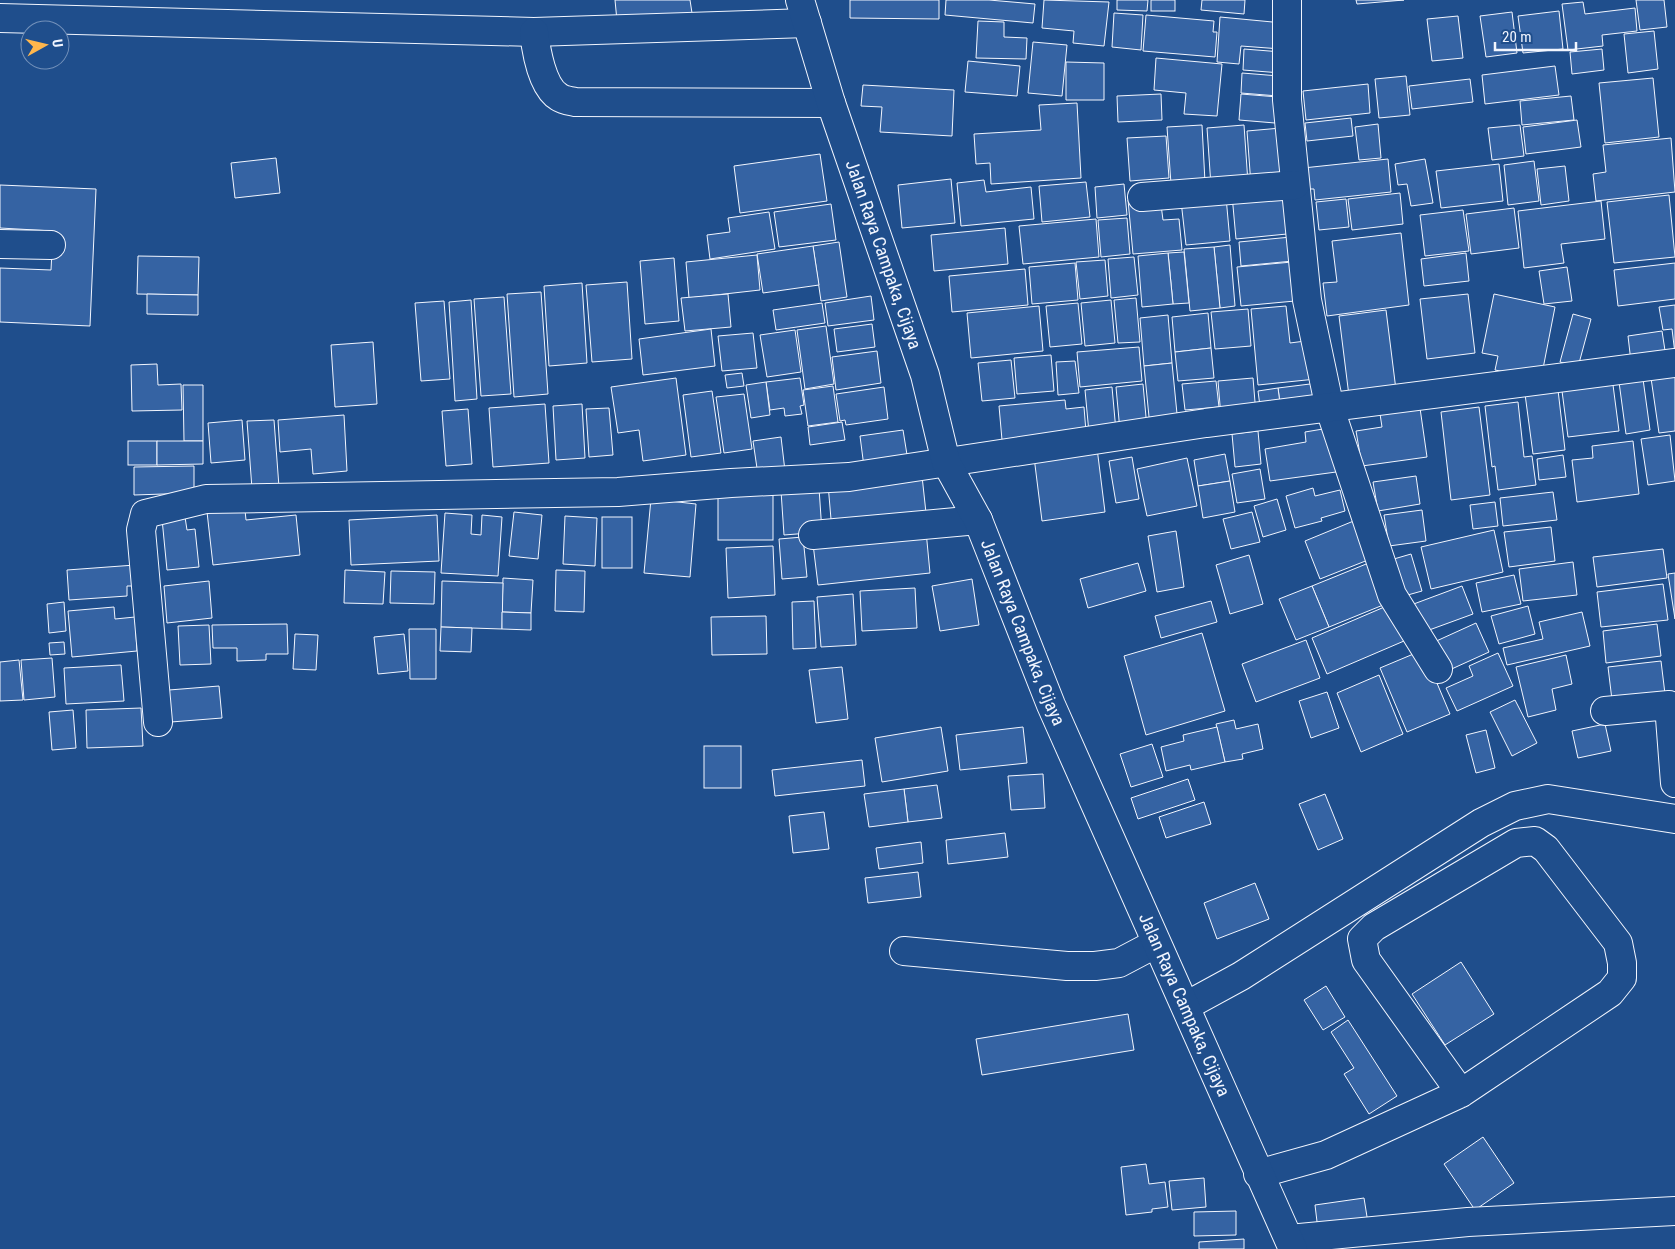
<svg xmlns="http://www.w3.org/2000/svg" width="1675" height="1249" viewBox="0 0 1675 1249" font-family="'Roboto Condensed',sans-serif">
  <rect width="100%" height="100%" fill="#1f4e8c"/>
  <g fill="#3563a3" stroke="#f2f6ff">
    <polygon points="615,0 690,0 692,13 617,21"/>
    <polygon points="850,0 939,0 939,19 850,18"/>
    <polygon points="946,0 989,0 1035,4 1033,23 945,15"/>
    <polygon points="1044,0 1109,2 1104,46 1073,43 1074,31 1042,28"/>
    <polygon points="1117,0 1148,0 1147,11 1117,10"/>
    <rect x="1151" y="0" width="24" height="11"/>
    <polygon points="1202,0 1245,0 1244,14 1201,10"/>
    <polygon points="1356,0 1404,0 1357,4"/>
    <polygon points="1636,0 1664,0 1667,27 1640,30"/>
    <polygon points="1583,2 1585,14 1635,8 1637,31 1602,35 1603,46 1568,50 1562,4"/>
    <polygon points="1559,11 1563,49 1523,53 1518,16"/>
    <polygon points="1512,12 1517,53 1486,57 1480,16"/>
    <polygon points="1114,13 1143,15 1141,50 1112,47"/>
    <polygon points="1146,15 1214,21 1213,32 1217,32 1215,57 1143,51"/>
    <polygon points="1458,16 1463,58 1432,61 1427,19"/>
    <polygon points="1220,17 1283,23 1281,49 1241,46 1239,64 1217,62"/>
    <polygon points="978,21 1004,22 1004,37 1027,38 1026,59 976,58"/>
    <polygon points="1654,31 1658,69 1628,73 1624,34"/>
    <polygon points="1033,42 1067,45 1062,96 1028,93"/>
    <polygon points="1244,49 1282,52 1281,73 1243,70"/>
    <polygon points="1602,49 1604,70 1572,74 1570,52"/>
    <polygon points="1156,58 1222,64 1217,116 1184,114 1186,93 1154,90"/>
    <polygon points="968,61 1020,66 1017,96 965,92"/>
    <polygon points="1066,62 1104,63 1104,100 1066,100"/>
    <polygon points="1555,66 1559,95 1485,104 1482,75"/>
    <polygon points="1242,73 1279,76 1278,96 1241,93"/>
    <polygon points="1406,76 1410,115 1379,118 1375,79"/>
    <polygon points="1653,78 1659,137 1605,143 1599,83"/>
    <polygon points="1470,79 1473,102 1412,109 1409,86"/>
    <polygon points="1368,84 1370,113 1306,120 1303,91"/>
    <polygon points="863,85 954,90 952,136 880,132 882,107 861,106"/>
    <polygon points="1161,94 1162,120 1118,122 1117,96"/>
    <polygon points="1241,94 1278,97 1275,123 1239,120"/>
    <polygon points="1571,96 1574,120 1522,125 1520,101"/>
    <polygon points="1077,103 1081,178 991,184 990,163 976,164 974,134 1041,130 1039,105"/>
    <polygon points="1351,118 1353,136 1307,141 1305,123"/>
    <polygon points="1577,120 1581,147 1526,154 1523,127"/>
    <polygon points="1378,124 1381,158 1359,160 1355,127"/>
    <polygon points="1202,125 1205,182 1171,184 1167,127"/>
    <polygon points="1244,125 1248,183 1211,186 1207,128"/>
    <polygon points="1520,125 1524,156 1492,160 1488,128"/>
    <polygon points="1281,128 1285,182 1251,185 1247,131"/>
    <polygon points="1166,136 1169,178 1130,181 1127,138"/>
    <polygon points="1671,138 1675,192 1596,201 1593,174 1606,172 1603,145"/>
    <polygon points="820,154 827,201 740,213 734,166"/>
    <polygon points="276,158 280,193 235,198 231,163"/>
    <polygon points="1388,159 1391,192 1315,200 1314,189 1305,189 1303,168"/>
    <polygon points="1425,159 1433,203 1411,206 1407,184 1398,185 1395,164"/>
    <polygon points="1534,161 1539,201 1508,205 1504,165"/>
    <polygon points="1499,164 1503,201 1441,208 1436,171"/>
    <polygon points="1565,166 1569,201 1541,205 1537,169"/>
    <polygon points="951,179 955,223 902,228 898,185"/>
    <polygon points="984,180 986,192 1031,187 1034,219 961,226 957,183"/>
    <polygon points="1086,182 1090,217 1042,222 1039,186"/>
    <polygon points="1124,184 1127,215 1097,218 1095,187"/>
    <polygon points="0,185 96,189 90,326 0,322 0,268 51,270 53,231 0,228"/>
    <polygon points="1283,191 1287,234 1236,239 1232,195"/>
    <polygon points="1400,193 1403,224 1352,230 1348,199"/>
    <polygon points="1669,195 1675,257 1614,263 1607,202"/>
    <polygon points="1160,197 1163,220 1179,219 1182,250 1133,254 1128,200"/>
    <polygon points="1226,197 1230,241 1186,245 1181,201"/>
    <polygon points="1346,199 1349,227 1319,230 1316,202"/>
    <polygon points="1601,201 1605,239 1561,244 1564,263 1524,268 1518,211"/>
    <polygon points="831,204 836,240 779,247 774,212"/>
    <polygon points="1514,208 1519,248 1471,254 1466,214"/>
    <polygon points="1463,210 1469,251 1425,256 1420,215"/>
    <polygon points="769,212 775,249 710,259 707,235 730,232 728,218"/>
    <polygon points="1127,218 1130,254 1101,257 1098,220"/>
    <polygon points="1096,219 1099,257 1023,264 1019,226"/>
    <polygon points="1005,228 1008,264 934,271 931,235"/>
    <polygon points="1401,233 1409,305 1327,316 1323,283 1337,282 1332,241"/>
    <polygon points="1291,237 1293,261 1241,266 1239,242"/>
    <polygon points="839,242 847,297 821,301 813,246"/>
    <polygon points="1230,245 1235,306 1220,308 1214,247"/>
    <polygon points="813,246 819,285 763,293 757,254"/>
    <polygon points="1214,247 1220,308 1190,311 1184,249"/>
    <polygon points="1184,252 1189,303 1173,304 1168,253"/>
    <polygon points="1168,253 1173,304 1142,307 1138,256"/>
    <polygon points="1466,253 1469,281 1424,286 1421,259"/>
    <polygon points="757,255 760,290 689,298 686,262"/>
    <polygon points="138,256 199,257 198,295 137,294"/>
    <polygon points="1134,257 1138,295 1111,298 1108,259"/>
    <polygon points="674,258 679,321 645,324 640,261"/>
    <polygon points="1105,260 1108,296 1080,299 1076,262"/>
    <polygon points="1292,262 1295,301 1241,306 1237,267"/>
    <polygon points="1075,263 1078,300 1032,304 1029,267"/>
    <polygon points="1675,263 1675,299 1618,306 1614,270"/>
    <polygon points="1567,267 1572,301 1544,304 1539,271"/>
    <polygon points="1025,269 1028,305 952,312 949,276"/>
    <polygon points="627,282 632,359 592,362 586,285"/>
    <polygon points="582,283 587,363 549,366 544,286"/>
    <polygon points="541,292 548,394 514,397 507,294"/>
    <polygon points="147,294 198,295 198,315 147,314"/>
    <polygon points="728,294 731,327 685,331 681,298"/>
    <polygon points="1468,294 1475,353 1427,359 1420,299"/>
    <polygon points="1494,294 1555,307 1541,379 1495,370 1498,356 1482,353"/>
    <polygon points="871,296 874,320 828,326 825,303"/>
    <polygon points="504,297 511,394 481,396 474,299"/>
    <polygon points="1136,298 1140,342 1118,343 1114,300"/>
    <polygon points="471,300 477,399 455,401 449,302"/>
    <polygon points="1111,300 1115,343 1085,346 1081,303"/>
    <polygon points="444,301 450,379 421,381 415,303"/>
    <polygon points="822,303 825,323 776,330 773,310"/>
    <polygon points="1078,303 1082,344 1050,347 1046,306"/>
    <polygon points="1675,305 1675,354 1672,329 1663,330 1659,307"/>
    <polygon points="1039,306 1043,351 971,358 967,313"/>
    <polygon points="1286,306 1290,343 1313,340 1316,379 1258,385 1251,309"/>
    <polygon points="1248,309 1251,346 1215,349 1211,312"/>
    <polygon points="1386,310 1396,390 1349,396 1339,316"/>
    <polygon points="1208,313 1211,348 1175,352 1172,317"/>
    <polygon points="1573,314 1591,319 1578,367 1560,362"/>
    <polygon points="1168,315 1172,363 1144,366 1140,318"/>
    <polygon points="872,324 875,347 837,352 834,329"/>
    <polygon points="826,326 834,384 805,389 797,330"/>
    <polygon points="711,329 715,366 643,375 639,339"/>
    <polygon points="795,330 801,372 767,377 760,335"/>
    <polygon points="1662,331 1666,357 1631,362 1628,336"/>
    <polygon points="753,333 757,368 722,371 718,336"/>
    <polygon points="373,342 377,404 335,407 331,345"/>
    <polygon points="1139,347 1142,381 1080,387 1077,352"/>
    <polygon points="1211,348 1214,378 1178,381 1175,352"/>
    <polygon points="877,351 881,383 836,390 832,357"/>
    <polygon points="1051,355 1054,391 1017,394 1014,358"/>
    <polygon points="1011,360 1015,398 982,401 978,363"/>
    <polygon points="1075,361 1079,393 1058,395 1056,362"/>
    <polygon points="1172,363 1178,424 1150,427 1144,366"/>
    <polygon points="157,364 158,385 181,384 182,410 132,411 131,365"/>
    <polygon points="742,373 744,386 727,388 725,375"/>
    <polygon points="1675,374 1675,431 1659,433 1651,378"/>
    <polygon points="676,378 686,455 643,461 639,430 618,433 611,387"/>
    <polygon points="800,378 804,405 800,406 802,414 785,416 784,408 770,410 766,382"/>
    <polygon points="1253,378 1256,414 1221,417 1218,381"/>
    <polygon points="1643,379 1650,430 1626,434 1619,382"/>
    <polygon points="1216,381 1219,407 1185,410 1182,384"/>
    <polygon points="766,382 770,415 751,418 746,385"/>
    <polygon points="1318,383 1321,405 1281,411 1278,388"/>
    <polygon points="1143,384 1147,428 1120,431 1116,387"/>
    <polygon points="183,385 203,385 203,441 184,441"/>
    <polygon points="1613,385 1619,431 1568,437 1562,391"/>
    <polygon points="833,386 838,422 808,426 803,390"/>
    <polygon points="884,387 888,419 846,425 845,420 840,421 836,394"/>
    <polygon points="1112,387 1116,431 1089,433 1085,390"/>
    <polygon points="1278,388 1281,411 1261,414 1258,391"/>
    <polygon points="1558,390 1565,450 1533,454 1525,394"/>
    <polygon points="712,391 721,453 691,457 683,395"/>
    <polygon points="744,394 752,449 724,453 716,397"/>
    <polygon points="1065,400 1066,409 1084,407 1086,432 1002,440 999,406"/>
    <polygon points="1518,402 1524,457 1532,456 1536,485 1498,490 1495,466 1492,467 1485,406"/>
    <polygon points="545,404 549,463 493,467 489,408"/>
    <polygon points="582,404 585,458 556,460 553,406"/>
    <polygon points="1479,407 1490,495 1451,500 1441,412"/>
    <polygon points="609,408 613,455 589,457 586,409"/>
    <polygon points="1420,408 1427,457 1362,466 1356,431 1382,427 1380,414"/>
    <polygon points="468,409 472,464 446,466 442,411"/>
    <polygon points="344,415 347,471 313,474 311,449 280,452 278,420"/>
    <polygon points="242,420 245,460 211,463 208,423"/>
    <polygon points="274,420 279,487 252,489 247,421"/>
    <polygon points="842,422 845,440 810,445 808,427"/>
    <polygon points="1329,428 1336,472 1270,481 1265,449 1306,442 1305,432"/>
    <polygon points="903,430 908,461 864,467 860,436"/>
    <polygon points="1258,431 1261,464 1235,467 1232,434"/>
    <polygon points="1670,435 1675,481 1648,485 1641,439"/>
    <polygon points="781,437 785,471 758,475 753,441"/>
    <rect x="128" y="441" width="29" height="24"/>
    <polygon points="157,441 203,441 203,464 157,465"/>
    <polygon points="1633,441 1639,494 1577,502 1572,460 1593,458 1592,446"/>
    <polygon points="1097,448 1105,512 1042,521 1034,457"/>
    <polygon points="1225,454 1230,481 1198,486 1194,460"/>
    <polygon points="1563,455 1566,477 1539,480 1537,459"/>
    <polygon points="1132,457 1139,499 1116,503 1109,461"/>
    <polygon points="1187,458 1197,506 1147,516 1137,469"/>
    <polygon points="194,466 194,493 134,495 134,467"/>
    <polygon points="1260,469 1265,499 1237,503 1232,474"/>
    <polygon points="922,476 927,522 832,531 828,484"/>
    <polygon points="1416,476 1420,504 1378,511 1373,482"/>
    <polygon points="1230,481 1235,512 1203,518 1198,486"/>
    <polygon points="819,488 822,532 784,535 781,491"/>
    <polygon points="1313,488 1315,496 1340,490 1345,511 1321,518 1322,521 1295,528 1286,496"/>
    <polygon points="1553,492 1557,520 1503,526 1500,498"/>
    <rect x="718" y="495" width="55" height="45"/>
    <polygon points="651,499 696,504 690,577 644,573"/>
    <polygon points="1277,499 1286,530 1263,537 1254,506"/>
    <polygon points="244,500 246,520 296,515 300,555 213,565 206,503"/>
    <polygon points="1495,502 1498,526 1473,529 1470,505"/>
    <polygon points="1422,510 1426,541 1389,546 1384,515"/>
    <polygon points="514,512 542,515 538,559 509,556"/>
    <polygon points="1252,512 1260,542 1231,549 1223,519"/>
    <polygon points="445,513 472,515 471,534 481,535 482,515 502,517 498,576 441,573"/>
    <polygon points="437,515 439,561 351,565 349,520"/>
    <polygon points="565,516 597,518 595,566 563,564"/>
    <polygon points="185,517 187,530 195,529 199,567 167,570 162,519"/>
    <rect x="602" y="517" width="30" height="51"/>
    <polygon points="1356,520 1373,558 1320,579 1305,541"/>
    <polygon points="1551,527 1555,561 1509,567 1504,532"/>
    <polygon points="1494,530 1503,572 1431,589 1421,547"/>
    <polygon points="926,531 930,573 818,585 813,544"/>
    <polygon points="1176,531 1184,587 1157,592 1148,536"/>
    <polygon points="803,537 807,577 782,579 779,539"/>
    <polygon points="773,546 775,595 728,598 726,548"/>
    <polygon points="1663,549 1667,578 1597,587 1593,557"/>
    <polygon points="1411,554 1422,591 1397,598 1387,561"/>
    <polygon points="1249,555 1263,604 1230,614 1216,565"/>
    <polygon points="1376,560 1393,601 1329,627 1312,586"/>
    <polygon points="1573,562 1577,595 1523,601 1519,569"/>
    <polygon points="1138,563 1146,591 1088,608 1080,579"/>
    <polygon points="135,565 137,586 127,586 127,596 69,600 67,570"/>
    <polygon points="345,570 385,572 383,604 344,603"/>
    <polygon points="556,570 585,571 584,612 555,611"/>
    <polygon points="391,571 435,572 434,604 390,603"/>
    <polygon points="1675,573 1675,619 1668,574"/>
    <polygon points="1514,575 1521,604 1482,612 1476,583"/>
    <polygon points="503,578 533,580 531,613 502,612"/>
    <polygon points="972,579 979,625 940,631 932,586"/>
    <polygon points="209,581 212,618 167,623 164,586"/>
    <polygon points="442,581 503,583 502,629 441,627"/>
    <polygon points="1663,584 1668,620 1601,627 1597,592"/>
    <polygon points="1312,586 1329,627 1296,640 1279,599"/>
    <polygon points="1462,586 1473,614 1421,633 1411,605"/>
    <polygon points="915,588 917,628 862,631 860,591"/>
    <polygon points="853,594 856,645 821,647 817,597"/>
    <polygon points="814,601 816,648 793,649 792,602"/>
    <polygon points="1211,601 1217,622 1161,638 1155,616"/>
    <polygon points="64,602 66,631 49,633 47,604"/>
    <polygon points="1389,605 1404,641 1327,674 1312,638"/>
    <polygon points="1528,606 1535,634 1499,644 1491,616"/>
    <polygon points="114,607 115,619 135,617 137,651 72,657 68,611"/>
    <polygon points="502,612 531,613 531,630 502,629"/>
    <polygon points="1582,612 1590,646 1507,665 1503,648 1543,639 1539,622"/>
    <polygon points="766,616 767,654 712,655 711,617"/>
    <polygon points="1476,623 1489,652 1445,672 1432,643"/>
    <polygon points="287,624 288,654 266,654 266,660 237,661 237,648 213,648 212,625"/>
    <polygon points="1657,624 1661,656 1606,663 1603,631"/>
    <polygon points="209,625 211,664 180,665 178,626"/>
    <polygon points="441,627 472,628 471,652 440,651"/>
    <polygon points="409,629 436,629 436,679 410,679"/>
    <polygon points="1202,633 1225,711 1146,735 1124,656"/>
    <polygon points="295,634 318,635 316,670 293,669"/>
    <polygon points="404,634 408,671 378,674 374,637"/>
    <polygon points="1306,640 1320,678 1256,702 1242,664"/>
    <polygon points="64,642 65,654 50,655 49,643"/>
    <polygon points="1423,650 1450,714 1407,732 1380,668"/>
    <polygon points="1498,653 1513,686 1457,711 1446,688 1473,676 1469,666"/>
    <polygon points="1566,655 1572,684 1552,689 1556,710 1528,717 1516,667"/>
    <polygon points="52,658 55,697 24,700 21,660"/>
    <polygon points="19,660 23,700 0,701 0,662"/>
    <polygon points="1661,661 1665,694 1612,700 1608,667"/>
    <polygon points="121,665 124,701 66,704 64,668"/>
    <polygon points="842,667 848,719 816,723 809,670"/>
    <polygon points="1379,675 1403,734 1361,752 1337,693"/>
    <polygon points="219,686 222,718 171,722 169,690"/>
    <polygon points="1327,692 1339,728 1311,738 1299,701"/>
    <polygon points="1515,700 1537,743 1512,756 1490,712"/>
    <polygon points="141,708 143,746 87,748 86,710"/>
    <polygon points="73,710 76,748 52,750 49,712"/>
    <polygon points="1234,720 1236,729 1258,724 1263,749 1242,754 1243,759 1225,762 1216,724"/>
    <polygon points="1605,724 1611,751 1578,758 1572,731"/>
    <polygon points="941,727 948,771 882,782 875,738"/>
    <polygon points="1023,727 1027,763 960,770 956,735"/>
    <polygon points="1217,727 1225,762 1191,770 1190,765 1166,771 1161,747 1184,741 1183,735"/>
    <polygon points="1486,730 1495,768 1476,773 1466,735"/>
    <polygon points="1152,744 1163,777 1131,787 1120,754"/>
    <rect x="704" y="746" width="37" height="42"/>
    <polygon points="862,760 865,786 775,796 772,770"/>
    <polygon points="1043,774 1045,808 1011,810 1008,776"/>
    <polygon points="1188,779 1195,800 1138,819 1131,798"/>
    <polygon points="937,785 942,818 908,822 904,789"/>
    <polygon points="904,789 908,822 869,827 864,794"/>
    <polygon points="1325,794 1343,839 1318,850 1299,804"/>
    <polygon points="1204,802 1211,824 1166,838 1159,817"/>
    <polygon points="824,812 829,849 793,853 789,816"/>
    <polygon points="1005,833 1008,857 948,864 946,840"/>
    <polygon points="921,842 923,863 879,869 876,848"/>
    <polygon points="918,872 921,897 868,903 865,878"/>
    <polygon points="1255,883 1269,919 1217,939 1204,903"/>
    <polygon points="1461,962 1494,1014 1445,1045 1412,994"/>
    <polygon points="1326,986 1345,1017 1323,1030 1304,1000"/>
    <polygon points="1128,1014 1134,1050 982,1075 976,1039"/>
    <polygon points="1348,1020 1397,1096 1369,1114 1344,1074 1354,1068 1331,1032"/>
    <polygon points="1483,1137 1514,1183 1475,1210 1444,1164"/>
    <polygon points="1146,1164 1149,1184 1165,1182 1168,1207 1152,1209 1152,1212 1126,1215 1121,1167"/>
    <polygon points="1204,1178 1206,1207 1172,1210 1169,1181"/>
    <polygon points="1364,1198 1368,1223 1318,1230 1315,1205"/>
    <polygon points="1236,1211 1236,1235 1194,1236 1194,1212"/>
    <polygon points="1244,1239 1244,1249 1199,1249 1199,1242"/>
  </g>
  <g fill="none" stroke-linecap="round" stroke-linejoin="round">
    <g stroke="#f2f6ff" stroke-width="30">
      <g id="minor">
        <polyline points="1287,0 1287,100 1307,300 1330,409 1392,595 1438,669"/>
        <polyline points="0,18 534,32 807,23"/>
        <path d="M534,32C536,50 542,87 559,97C563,100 570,101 575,102L831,103"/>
        <polyline points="1142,197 1295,185"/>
        <polyline points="0,244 51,245"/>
        <polyline points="813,535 978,520"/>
        <polyline points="1605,711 1669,705 1675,783"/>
        <polyline points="158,722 141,530 145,514 206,499 618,492 731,483 849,477 1206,423 1675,363"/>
        <polyline points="904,951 1067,966 1095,966 1119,963 1155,944"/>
        <polyline points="1186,1006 1241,976 1481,823 1515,806 1548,799 1675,819"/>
        <polyline points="1258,1174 1326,1155 1461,1093 1610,993 1622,978 1622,963 1618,943 1546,849 1535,841 1516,843 1374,927 1362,939 1366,960 1461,1093"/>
        <polyline points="1289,1239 1468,1222 1675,1211"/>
      </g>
    </g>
    <g stroke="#f2f6ff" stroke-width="30">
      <g id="major">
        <path id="s1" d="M800,0L831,103L925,375L946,462L978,520L1051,705L1293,1249"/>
      </g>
    </g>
    <use href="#minor" stroke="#1f4e8c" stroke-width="28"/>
    <use href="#major" stroke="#1f4e8c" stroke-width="28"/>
  </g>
  <g text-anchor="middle" stroke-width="4" stroke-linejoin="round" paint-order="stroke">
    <g font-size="18" fill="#f2f6ff" stroke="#1f4e8c">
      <text dy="6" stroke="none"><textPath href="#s1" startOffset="268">Jalan Raya Campaka, Cijaya</textPath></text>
      <text dy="6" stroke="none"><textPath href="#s1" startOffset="672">Jalan Raya Campaka, Cijaya</textPath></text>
      <text dy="6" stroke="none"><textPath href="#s1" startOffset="1078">Jalan Raya Campaka, Cijaya</textPath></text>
    </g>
  </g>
  <g transform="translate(45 45) rotate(82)"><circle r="24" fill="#1f4e8c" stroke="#7391ba"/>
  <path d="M0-4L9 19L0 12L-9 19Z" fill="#ffb74d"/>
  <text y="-8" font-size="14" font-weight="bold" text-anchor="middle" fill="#f2f6ff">U</text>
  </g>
  <path d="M1495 42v8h81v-8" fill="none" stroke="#f2f6ff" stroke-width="2.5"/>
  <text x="1502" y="42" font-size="15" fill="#f2f6ff" stroke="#1f4e8c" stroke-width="4" paint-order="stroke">20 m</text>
</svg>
